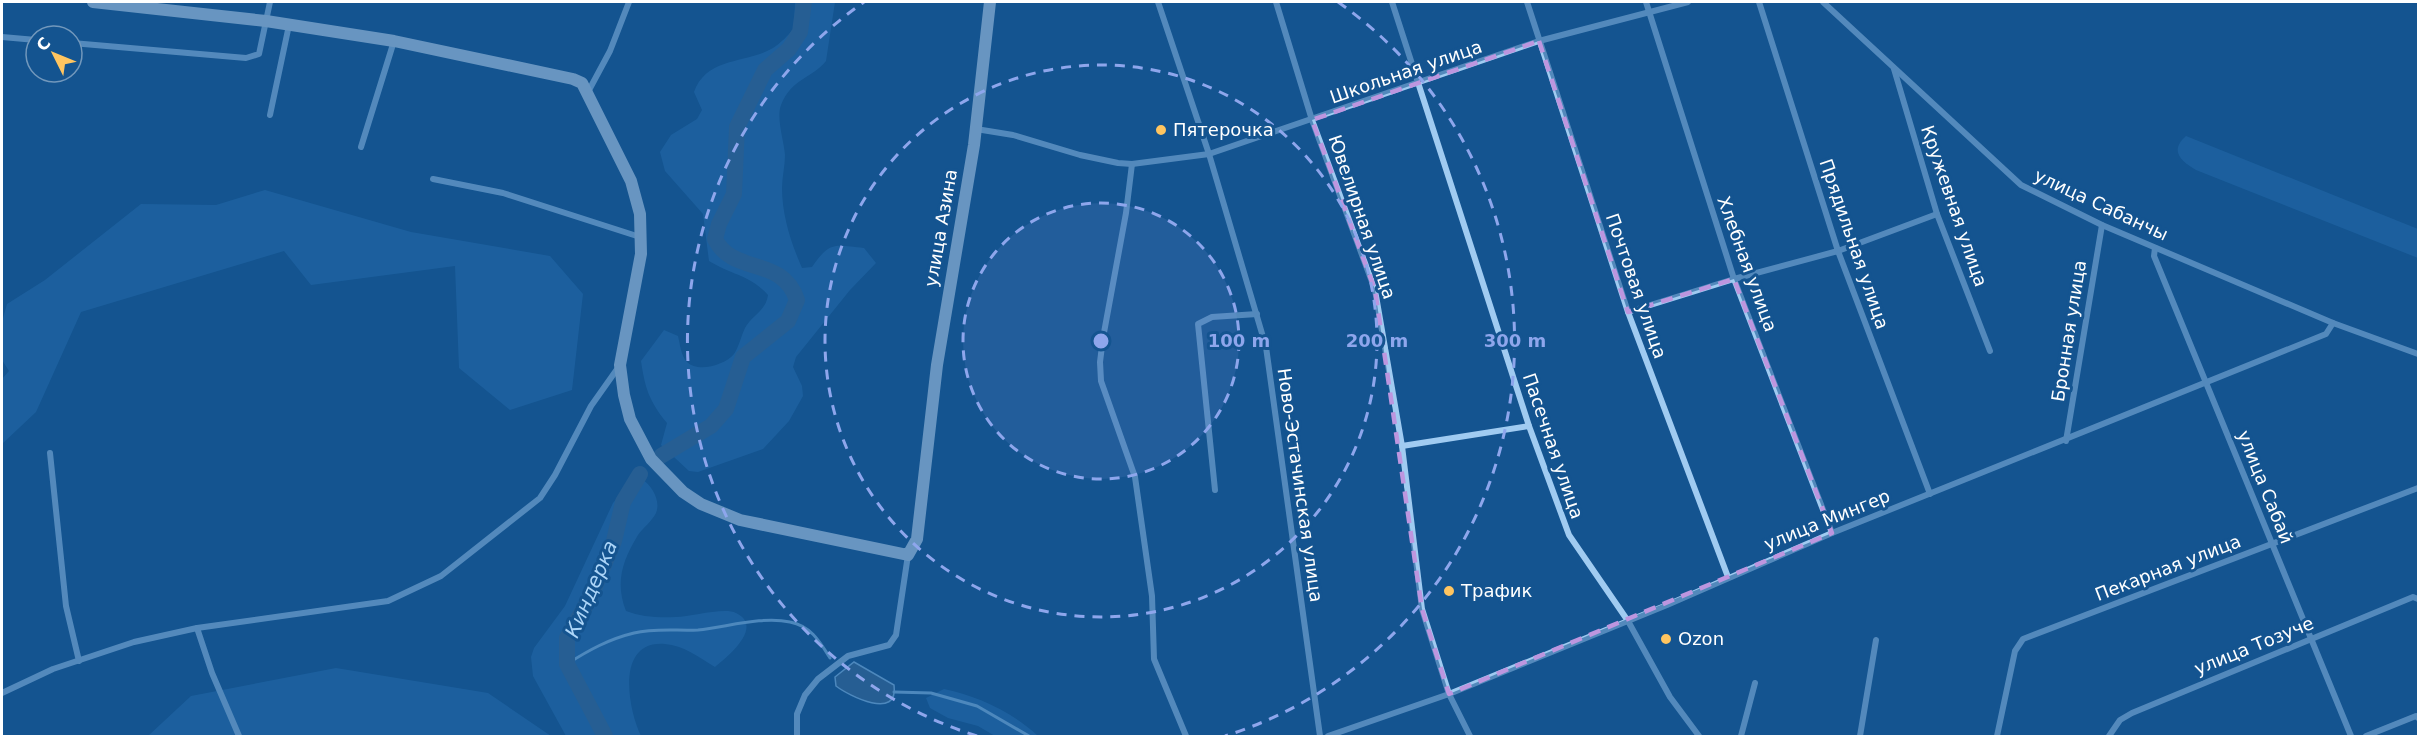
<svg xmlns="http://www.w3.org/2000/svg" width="2420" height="738" viewBox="0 0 2420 738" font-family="'DejaVu Sans',sans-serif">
  <rect width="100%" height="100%" fill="#145490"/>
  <g fill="#266eaf">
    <path d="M795,2H835L826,61C811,79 792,78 781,105C776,118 784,141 785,155C785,166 782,177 782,188C782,215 791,243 802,268L812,267C830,241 834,245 864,248L876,263L850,290L796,357L793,367L802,386L803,396L789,421L763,449L698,472L689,471L661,445L667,423C649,401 645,388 641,361L664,330L678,336C680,344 681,356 687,362C698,373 725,365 734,354C739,347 741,336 745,328C752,315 766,311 768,295C750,275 732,275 709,261L703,214L665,171L660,152L671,135L697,119L702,110L694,92C707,56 746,64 773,48C781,43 788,35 794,29Z"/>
    <path d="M2186,136L2418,229V258L2196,170C2181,161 2169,151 2186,136Z"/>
    <polygon points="265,190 411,232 550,256 583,294 572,390 510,410 459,368 455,266 311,285 284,251 81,312 36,412 2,444 2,379 9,371 2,360 2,322 7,304 45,280 141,204 216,205"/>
    <path d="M643,480C652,486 661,501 656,513C652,521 643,528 638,535C622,561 615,583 626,611C641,617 660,618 676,617C691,617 724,607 736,613C765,627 726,658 715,667C700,658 683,645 665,644C615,640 628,709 641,736H566L533,676L531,657L534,648L565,606L613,503L622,492Z"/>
    <polygon points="336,668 488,693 551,736 148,736 191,696"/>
    <path d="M944,689C978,696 1012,712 1038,736H995L978,726L948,718L930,708L926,698Z"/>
  </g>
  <path fill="#3c6b97" stroke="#92c7f4" stroke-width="1.5" d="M854,662L894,685C899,721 849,696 836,686L835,677Z"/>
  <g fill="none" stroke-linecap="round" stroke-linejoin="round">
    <g stroke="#92c7f4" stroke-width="3">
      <path d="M567,664C589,650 609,639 634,633C654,628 678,631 698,630C727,627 762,616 790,622C811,626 820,642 830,658"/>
      <polyline points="894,692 931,693 977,706 1029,736"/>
    </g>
    <g stroke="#3c6b97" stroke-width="16">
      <path d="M661,456L711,426L726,409L743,357L788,321L797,300C782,255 733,276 715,239L719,224L734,194L737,127L765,70L789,49L800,32L804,2"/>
      <polyline points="605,736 567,664 567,638 591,596 614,541 623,502 640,474"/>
    </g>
    <g stroke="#a0cbf1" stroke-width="6">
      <polyline points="1158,2 1209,154 1266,347 1320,736"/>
      <polyline points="1276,2 1312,120 1375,290 1402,446 1422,609 1449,694 1470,736"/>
      <polyline points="1392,2 1529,426 1569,535 1628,621 1670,697 1699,736"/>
      <polyline points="1527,2 1628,312 1728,577"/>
      <polyline points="1646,2 1734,279 1832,533"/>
      <polyline points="1759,2 1838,251 1930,494"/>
      <polyline points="1823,2 2021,185 2102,225 2333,323 2418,354"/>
      <polyline points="2,37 36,40"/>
      <polyline points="72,43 246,58 259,54 270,2"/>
      <polyline points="1894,69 1937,214 1990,351"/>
      <polyline points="588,92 610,51 629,2"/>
      <polyline points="270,115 289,25"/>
      <polyline points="976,129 1013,135 1080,155 1118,163 1132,164 1209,154 1539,41 1688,2"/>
      <polyline points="361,147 394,41"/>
      <polyline points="1132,164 1126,213 1103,338 1100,362 1101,381 1135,477 1152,596 1154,659 1186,736"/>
      <polyline points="433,179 503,193 640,237"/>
      <polyline points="2155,248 2154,256 2351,736"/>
      <polyline points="1628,312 1734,279 1838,251 1937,214"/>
      <polyline points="2066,441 2102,225"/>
      <polyline points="1402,446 1529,426"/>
      <polyline points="50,453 66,606 79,661"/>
      <polyline points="1215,490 1198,324 1212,317 1257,314"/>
      <polyline points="197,628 212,673 239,736"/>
      <polyline points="2,693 53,669 134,642 197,628 388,601 441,576 540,498 555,475 591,406 620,365"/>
      <polyline points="797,736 797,714 805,695 818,679 848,656 889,645 896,635 908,555"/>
      <polyline points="1328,736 1449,694 1667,605 1832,533 2326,334 2333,323"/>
      <polyline points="1741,736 1755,683"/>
      <polyline points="1860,736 1876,640"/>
      <polyline points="1997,736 2015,651 2023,639 2418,488"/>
      <polyline points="2109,736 2120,720 2132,713 2413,597 2418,599"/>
      <polyline points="2366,736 2416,716 2418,718"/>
    </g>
    <polyline stroke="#cee5fc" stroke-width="12" points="93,2 266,21 394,41 573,79 582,83 631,181 640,214 641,254 620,365 624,395 630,419 651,459 683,492 701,504 740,520 908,555 917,539 937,365 974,145 990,2"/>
  </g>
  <path d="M0 0H2420V738H0ZM1539,41L1628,312L1734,279L1832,533L1449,694L1422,609L1375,290L1312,120Z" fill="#145490" fill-opacity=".55" fill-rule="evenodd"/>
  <path fill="none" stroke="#bd96df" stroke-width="4.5" stroke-dasharray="12 8" stroke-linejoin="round" d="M1539,41L1628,312L1734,279L1832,533L1449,694L1422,609L1375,290L1312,120Z"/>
  <circle cx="1101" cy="341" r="138" fill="#8ea6ec" fill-opacity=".12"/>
  <g fill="none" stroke="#8ea6ec" stroke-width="3" stroke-dasharray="10 8">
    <circle cx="1101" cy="341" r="138"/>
    <circle cx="1101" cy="341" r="276"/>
    <path d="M977 736A414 414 0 0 1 864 2M1338 2A414 414 0 0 1 1225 736"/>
  </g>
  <g fill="#ffc560" stroke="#145490" stroke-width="2">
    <circle cx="1161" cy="130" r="6"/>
    <circle cx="1449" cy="591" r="6"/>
    <circle cx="1666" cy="639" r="6"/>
  </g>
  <g text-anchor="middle" stroke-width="6" stroke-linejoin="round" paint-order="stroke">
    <g font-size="18" fill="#fff" stroke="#145490">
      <text transform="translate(1406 72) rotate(-19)" y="6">Школьная улица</text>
      <text transform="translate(2101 205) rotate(25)" y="6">улица Сабанчы</text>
      <text transform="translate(1954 206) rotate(71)" y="6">Кружевная улица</text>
      <text transform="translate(1362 217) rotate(71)" y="6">Ювелирная улица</text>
      <text transform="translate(941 228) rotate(-80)" y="6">улица Азина</text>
      <text transform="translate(1854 244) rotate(71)" y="6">Прядильная улица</text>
      <text transform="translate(1747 264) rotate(70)" y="6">Хлебная улица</text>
      <text transform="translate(1636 286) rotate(71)" y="6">Почтовая улица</text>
      <text transform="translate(2069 331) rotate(-81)" y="6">Бронная улица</text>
      <text transform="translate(1553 446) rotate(71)" y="6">Пасечная улица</text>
      <text transform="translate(1300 485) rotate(82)" y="6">Ново-Эстачинская улица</text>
      <text transform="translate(2265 487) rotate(68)" y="6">улица Сабай</text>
      <text transform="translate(1827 520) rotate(-22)" y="6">улица Мингер</text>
      <text transform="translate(2168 568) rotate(-21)" y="6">Пекарная улица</text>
      <text transform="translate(2254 646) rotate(-22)" y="6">улица Тозуче</text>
    </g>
    <g font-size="18" fill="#fff" stroke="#145490" text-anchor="start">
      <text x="1173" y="136">Пятерочка</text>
      <text x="1461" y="597">Трафик</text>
      <text x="1678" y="645">Ozon</text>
    </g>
    <g font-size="20" font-style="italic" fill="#acd5f8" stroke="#145490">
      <text transform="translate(591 589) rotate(-67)" y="7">Киндерка</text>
    </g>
  </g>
  <circle cx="1101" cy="341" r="9" fill="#8ea6ec" stroke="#145490" stroke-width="3"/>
  <g font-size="18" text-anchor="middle" font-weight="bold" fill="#8ea6ec" stroke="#145490" stroke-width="6" stroke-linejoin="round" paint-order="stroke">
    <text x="1239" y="347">100 m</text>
    <text x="1377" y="347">200 m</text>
    <text x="1515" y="347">300 m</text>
  </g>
  <rect width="2420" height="738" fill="none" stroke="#ffffff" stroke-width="6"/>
  <g transform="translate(54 54) rotate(313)"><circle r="28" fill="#145490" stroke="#7298bc" stroke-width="1.5"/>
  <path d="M0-4.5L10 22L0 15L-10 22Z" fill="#ffc560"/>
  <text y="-9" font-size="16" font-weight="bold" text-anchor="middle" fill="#ffffff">С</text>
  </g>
</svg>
